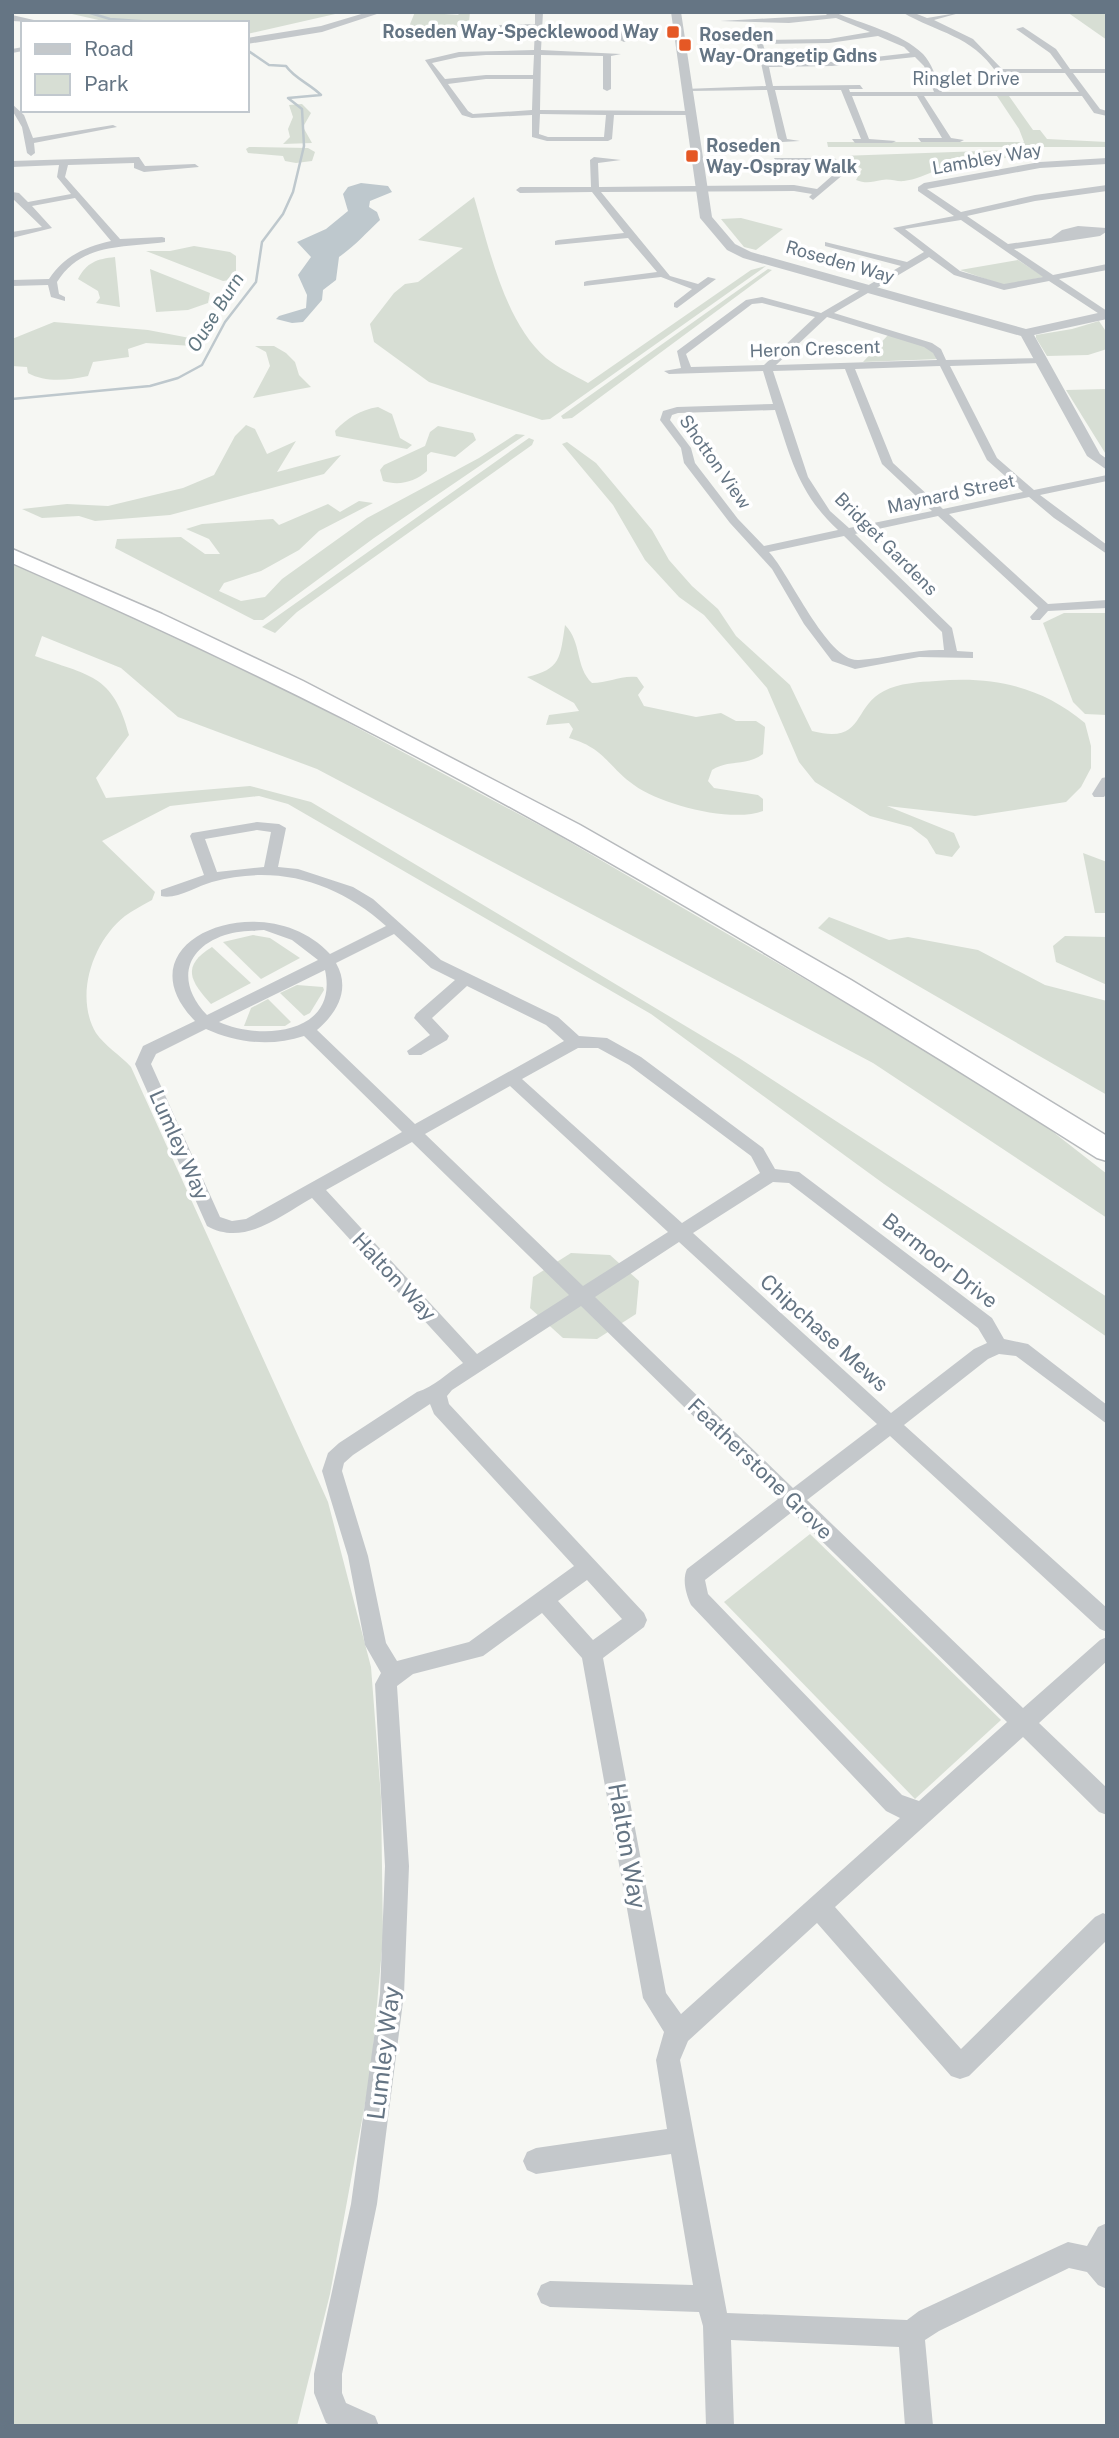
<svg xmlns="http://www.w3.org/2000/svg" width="1119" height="2438" viewBox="0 0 1119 2438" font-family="'Public Sans',sans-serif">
  <rect width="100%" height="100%" fill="#f6f7f3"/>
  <g fill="#d7ded4">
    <polygon points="63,12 344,12 247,34 247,23 112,23"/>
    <polygon points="415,12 459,15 456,12 470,12 469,22 456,25 462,27 461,32 406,34"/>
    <polygon points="1067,12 1107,12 1107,40"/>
    <polygon points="997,96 1009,96 1033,130 1040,130 1047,139 1107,142 1107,147 828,147 827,142 1024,142 1019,129"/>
    <polygon points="302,104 311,113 303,127 312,143 283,144 290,137 288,129 293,117 289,105"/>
    <polygon points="249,147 308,148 315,152 312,161 296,163 285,161 283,156 248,153 246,149"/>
    <path d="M1041,149L988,162C962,152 929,178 904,181C897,182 889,178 882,180C872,182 866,184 856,180L862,169L840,156Z"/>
    <path d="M474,197C489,248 505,323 546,358C558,368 574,375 588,383L751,270L766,266L550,419L542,420L429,382L374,342L370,324L394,293L405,284L418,282L463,248L418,240Z"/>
    <polygon points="741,218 783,229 756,250 744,247 721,219"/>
    <polygon points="194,246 230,252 236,256 236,279 223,281 146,251 170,251"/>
    <path d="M115,257L120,307L96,303L100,298L98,291L78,279C87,262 97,259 115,257Z"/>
    <polygon points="1018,260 1044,277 1003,285 960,270"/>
    <polygon points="150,269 210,293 208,303 188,310 156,312"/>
    <polygon points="768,269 772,270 587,407 572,418 563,419 561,416"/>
    <polygon points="1099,321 1107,333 1107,349 1088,355 1047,356 1036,338 1036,335 1072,329"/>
    <path d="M54,322L148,330L195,339L192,346L146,343L128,349L129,357L93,362L88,376C68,380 46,383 28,373L27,367L12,366V339Z"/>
    <polygon points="889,334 926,345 939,359 863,362"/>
    <polygon points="255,346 274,346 286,353 295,362 299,375 311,387 253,398 270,366 266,352"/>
    <polygon points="1107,389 1107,456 1066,390"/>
    <path d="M378,407L392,414L400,438L412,445L407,449L336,436L335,431C347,418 360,410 378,407Z"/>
    <polygon points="246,425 255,429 267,454 296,441 277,472 341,455 324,474 170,515 95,521 79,516 42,518 22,509 67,504 108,506 183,488 214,475 235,436"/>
    <path d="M438,426L473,433L476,440L455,457L431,452L427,455V471C415,482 399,486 383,481L380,470L384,465L425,446L430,432Z"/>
    <polygon points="516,434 525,435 374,538 263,620 254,620 115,548 117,539 181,537 205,554 220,554 209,539 186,529 202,524 273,519 279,525 328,504 340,512 359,501 373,503 319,531 299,550 261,571 224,583 219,591 241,601 265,597 282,579 367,518 479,458"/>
    <polygon points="529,438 534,440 532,445 297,612 275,633 262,627"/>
    <path d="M567,442L596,463L652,530L669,560L692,586L718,609L736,636L790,685L812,731C865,745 852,707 884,691C899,683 919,682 936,681C993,676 1041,686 1085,723L1091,746V768L1081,787L1066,802L975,816L887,806L954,833L960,847L952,857L936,854L927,839L911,827L870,816L815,782L799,762L767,688L704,615L679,597L645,560L613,505L562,444Z"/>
    <path d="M12,564L104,603L313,704L556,834L923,1048L1048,1128L1107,1174V1218L873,1063L317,769L178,717L121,668L42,636L35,656C88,676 113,673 129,735L96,778L106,798L250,786L311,802L739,1058L1107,1297V1337L884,1184L651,1014L288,804L259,796L170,806L102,841L155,892L152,900C143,905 133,910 125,916C93,941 74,996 96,1033C104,1045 121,1056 131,1067L328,1502L371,1667L381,1797L383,1938L371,2071L330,2294L297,2426H12Z"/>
    <polygon points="1064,613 1107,613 1107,715 1085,714 1073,702 1043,623"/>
    <path d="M565,625C582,642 575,667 592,683C608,683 621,675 637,677L644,687L638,695L644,706L696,717L721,713L736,721H756L765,727L763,754C745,767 729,759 712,770L708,781L714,788L758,795L763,799V811C732,823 661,805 634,785C608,767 605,748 569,738L573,729L569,723L546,725L549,715L579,711L574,703L527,677C561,669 560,658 565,625Z"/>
    <polygon points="1083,853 1107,862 1107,913 1095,913"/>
    <polygon points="829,917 889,940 908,937 978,950 1045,985 1107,1001 1107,1095 818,928"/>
    <polygon points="253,935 270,938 300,958 261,979 223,942"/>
    <polygon points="1065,936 1107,937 1107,985 1056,962 1053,946"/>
    <path d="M212,947L251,983L211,1004C190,981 181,966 212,947Z"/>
    <polygon points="297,985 323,987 324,990 310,1013 304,1016 280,993"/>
    <polygon points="268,999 291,1022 285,1026 244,1026 251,1008"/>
    <polygon points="571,1253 610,1255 639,1281 636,1314 597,1339 563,1338 530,1308 533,1277"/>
    <polygon points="810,1534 1001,1720 915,1799 724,1602"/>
  </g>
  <path fill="#bec8cd" d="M361,183L388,186L392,192L370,201L369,207L377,212L380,220C366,233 355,246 339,257L336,280L323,290L322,300L303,322L292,323L276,319L279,316L306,308L307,295L298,275L311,257L297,242L326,229L348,211L343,194L348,187Z"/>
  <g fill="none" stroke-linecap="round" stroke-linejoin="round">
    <g stroke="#bec8cd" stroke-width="2.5">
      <polyline points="87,12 110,19 169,23"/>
      <path d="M12,399L150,386L178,378L202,365L225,322L256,282L262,242L283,214L293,192L304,146L302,109L288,98L321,95C310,84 294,78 286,66L269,65L247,50"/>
    </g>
    <g stroke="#b7babd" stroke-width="3">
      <path id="trunk" d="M12,549L162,614L303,681L580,825L851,980L1107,1136V1161L1097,1158C878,1019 656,884 427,762C292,690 153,625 12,563Z"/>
    </g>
    <g fill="#c4c8cb" fill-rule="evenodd">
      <path d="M535,12H543L541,50L621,54L611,56V89L607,91L603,89V56L541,55L540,110L691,111L695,113L691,115H614L612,139L608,141H547L532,137V115L472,118L462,115L425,60L459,52L534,50L535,28L455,26L535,24ZM486,55H534L533,75H486L445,79L432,63L459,57ZM486,79H533L532,110L473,114L468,111L448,84ZM540,114L606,115L604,137H548L539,134Z"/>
      <path d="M824,12H834C862,24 902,33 923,54C931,62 937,79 942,92H1079L1065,73H997C970,34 939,34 902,12H912L927,18L963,12L934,20L973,39L1002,69H1062L1050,53L1016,29L1023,27L1056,49L1070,69H1107V73H1073L1100,109L1107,111V116L1094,113L1082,96H924L951,138L964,140L960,142H921L918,138H942L917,96H852L869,139L896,141L892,143H855L852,139H861L841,90H775L787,139L800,141L764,143L761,139H778L767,90L688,91L684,89L766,86L756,40L829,39L870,32L836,18L789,23L720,21L827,15ZM878,36L904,47L910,53L832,62L768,63L763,44L829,43ZM915,57L924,66L934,92H850L849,89H863L860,85L773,86L769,67L832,66Z"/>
      <polygon points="622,25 626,27 628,40 624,42 620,40 618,27"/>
      <polygon points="23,47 23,51 12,53 12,49"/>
      <polygon points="12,104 24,115 33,138 113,125 117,127 34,143 35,153 31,156 27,153 22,127 12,110"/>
      <path d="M139,157L145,166L195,164L199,167L144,172L134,168V163L68,165L65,177L120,239L162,237L165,238V242C125,248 82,242 57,282L59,294L65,297V301L51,297L48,285L12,286V280L49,279C64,256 85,247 111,241L75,198L32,206L52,228L12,238V232L42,227L12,198V192L19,193L28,202L71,194L57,177L59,165L12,167V161Z"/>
      <polygon points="594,157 621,160 598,163 599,187 794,185 817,189 841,168 832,163 777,163 774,158 834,158 851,168 813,200 809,197 812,194 794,191 601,192 670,276 698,284 708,277 716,279 677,308 674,307 674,303 692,289 661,277 584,286 584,282 587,281 657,272 628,238 555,245 555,241 558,240 624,233 592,192 520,193 516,190 520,187 591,187 590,160"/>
      <path d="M1107,158V164L1040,168L927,189L961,212L1035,195L1107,185V191L1035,201L967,216L1008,244L1051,238L1062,230L1078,226L1106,228V232L1100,236L1014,249L1053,275L1107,264V270L1059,279L1107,311V319L1049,281L1004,290L954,275L929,257L834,313L932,343L941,349L946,360L1045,358V362L1041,363L950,366L997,458L1034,490L1107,475V481L1040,495L1107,545V554L1054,518L1029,497L949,514L1048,604L1107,600V608L1048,611L1040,620H1032L1030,617L1038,608L938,516L855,534L952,628L957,651L973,652V658L919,657L855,669L832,661L804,624L772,569L730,523L684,463L681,448L660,420L663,411L677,407L773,404L763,371L669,374L664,371L681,368L677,351L746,300L762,297L821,313L901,266L825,246V242L907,262L924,252L893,228L954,216L918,191V187L924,183L1040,162ZM961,220L1043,277L1004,284L960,271L905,229ZM762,303L815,317L764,365L691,367L686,354L752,304ZM827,317L924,347L933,353L937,360L776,365ZM940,366L987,460L1023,492L943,509L893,463L855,369ZM845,369L882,464L932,511L849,528L830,511L808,477L773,371ZM775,410C791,459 799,494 838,530L764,546L738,519L695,463L691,448L670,420L672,415L678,413ZM844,536L942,632L944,650C914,649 888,658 859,660C828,663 790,574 769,552Z"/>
      <polygon points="1107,777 1107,793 1104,797 1094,797 1092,794 1102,778"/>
      <path d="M257,822L279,824L286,828L278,867L298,869L353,887L373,899L441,960L558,1017L579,1036L607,1038L641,1057L763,1148L775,1169L799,1172L992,1318L1004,1339L1028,1344L1107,1405V1424L1016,1356L999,1354L988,1359L904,1425L1107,1608V1632L1100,1629L890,1436L807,1500L1023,1708L1100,1640L1107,1637V1661L1039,1723L1107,1788V1815L1099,1812L1023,1737L835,1907L961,2049L1095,1917L1103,1913L1107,1915V1940L969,2076L960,2079L951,2076L817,1923L688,2041L680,2060L727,2313L907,2320L919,2311L1059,2246L1068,2242L1087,2246L1098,2227L1107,2223V2289L1098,2285L1087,2272L1069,2268L939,2331L925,2340L933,2426H905L899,2347L731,2340L734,2426H706L703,2326L699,2312L550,2307L541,2303L537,2294L541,2285L550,2281L693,2285L671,2154L536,2174L527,2170L523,2161L527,2152L536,2148L667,2129L656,2060L664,2032L643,1998L582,1658L542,1613L483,1656L413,1674L397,1686L409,1866L404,1994L377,2204L342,2374V2393L346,2403L375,2416L379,2426H333L326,2423L314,2393V2374L351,2204L380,1994L385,1866L375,1684L381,1673L365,1645L348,1556L322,1471L328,1453L339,1443L417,1392C434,1387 447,1373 463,1363L312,1198C280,1216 244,1247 207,1226L135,1064L143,1046L195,1021C116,940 265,883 330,954L386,926C337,882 277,864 212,882C197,886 176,900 161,896V890L204,875L190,836L192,833ZM257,830L271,832L264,867L217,872L205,839ZM264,930L292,940L318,960L207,1015C177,984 183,949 225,935C237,931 252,931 264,930ZM394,934L431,968L455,980L416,1014L414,1018L430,1035L407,1051L409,1055H421L447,1040L449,1036L432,1018L467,986L546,1025L564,1041L415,1124L317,1030C337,1013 351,989 336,963ZM325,970C339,1034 262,1041 219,1022ZM206,1029C237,1043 271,1047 304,1036L402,1132L246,1219L232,1221L220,1217L151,1064L156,1054ZM578,1048H598L629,1065L751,1156L760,1173L682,1223L522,1079ZM510,1086L668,1232L583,1286L425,1134ZM412,1142L569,1295L477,1354L326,1190ZM773,1182L789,1183L978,1328L987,1343L974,1349L891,1413L693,1233ZM679,1242L877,1424L793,1488L595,1297ZM581,1306L778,1499L687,1569C682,1580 686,1594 691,1605L886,1811L900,1818L681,2014L666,1993L603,1658L644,1627L647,1620L644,1613L449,1404L447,1396L452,1390ZM430,1404L434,1414L574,1566L469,1642L397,1661L386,1643L368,1556L342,1471L344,1463L353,1455ZM792,1512L1007,1722L919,1801L902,1795L708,1594L705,1580ZM587,1580L622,1619L593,1640L558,1601Z"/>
    </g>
    <g fill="#c4c8cb" fill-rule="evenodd">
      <polygon points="368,12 383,12 322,32 247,44 247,38 321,26"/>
      <polygon points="671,12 681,12 712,217 735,244 751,252 1026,329 1107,311 1107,319 1034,335 1100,454 1107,459 1107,470 1087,456 1021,336 743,258 727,250 700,218"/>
      <polygon points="12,15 47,23 12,21"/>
    </g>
    <use href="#trunk" fill="#fff" fill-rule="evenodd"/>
  </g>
  <g fill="#e55825" stroke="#fff" stroke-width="2.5">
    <rect x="666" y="25" width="14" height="14" rx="3.5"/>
    <rect x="678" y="38" width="14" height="14" rx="3.5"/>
    <rect x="685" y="149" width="14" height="14" rx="3.5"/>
  </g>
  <g text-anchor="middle" stroke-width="7" stroke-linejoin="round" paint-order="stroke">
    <g font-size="18" font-weight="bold" fill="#657584" stroke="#fff" text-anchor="start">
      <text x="659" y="38" text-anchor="end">Roseden Way-Specklewood Way</text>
      <text x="699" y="41">Roseden<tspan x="699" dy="21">Way-Orangetip Gdns</tspan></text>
      <text x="706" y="152">Roseden<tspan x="706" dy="21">Way-Ospray Walk</tspan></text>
    </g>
    <g font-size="18" fill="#657584" stroke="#fff">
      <text x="966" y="85">Ringlet Drive</text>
      <text transform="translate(987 159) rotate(-10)" y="6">Lambley Way</text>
      <text transform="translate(840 262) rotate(16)" y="6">Roseden Way</text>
      <text transform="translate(815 349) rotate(-2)" y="6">Heron Crescent</text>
      <text transform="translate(715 462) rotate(55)" y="6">Shotton View</text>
      <text transform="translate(951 494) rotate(-12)" y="6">Maynard Street</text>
      <text transform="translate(886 544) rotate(45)" y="6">Bridget Gardens</text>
    </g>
    <g font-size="19" font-style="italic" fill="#617781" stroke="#fff">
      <text transform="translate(215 312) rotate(-58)" y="7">Ouse Burn</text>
    </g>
    <g font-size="21" fill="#657584" stroke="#fff">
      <text transform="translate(179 1145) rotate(66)" y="7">Lumley Way</text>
      <text transform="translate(940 1261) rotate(38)" y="7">Barmoor Drive</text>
      <text transform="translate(394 1277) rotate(47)" y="7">Halton Way</text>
      <text transform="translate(824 1333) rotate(42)" y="7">Chipchase Mews</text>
      <text transform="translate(760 1469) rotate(44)" y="7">Featherstone Grove</text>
    </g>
    <g font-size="24" fill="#657584" stroke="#fff">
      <text transform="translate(627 1846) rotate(80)" y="8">Halton Way</text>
      <text transform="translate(384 2053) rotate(-83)" y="8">Lumley Way</text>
    </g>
  </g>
  <rect width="1119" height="2438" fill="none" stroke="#657584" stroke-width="28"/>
  <rect x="21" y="21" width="228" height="91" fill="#ffffff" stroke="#c1c8ce" stroke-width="2"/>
  <rect x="35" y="44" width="35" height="10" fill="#c4c8cb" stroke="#c1c8ce" stroke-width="2"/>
  <text x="84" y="56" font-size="21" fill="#657584">Road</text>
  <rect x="35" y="74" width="35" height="21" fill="#d7ded4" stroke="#c1c8ce" stroke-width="2"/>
  <text x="84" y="91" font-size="21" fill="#657584">Park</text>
</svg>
